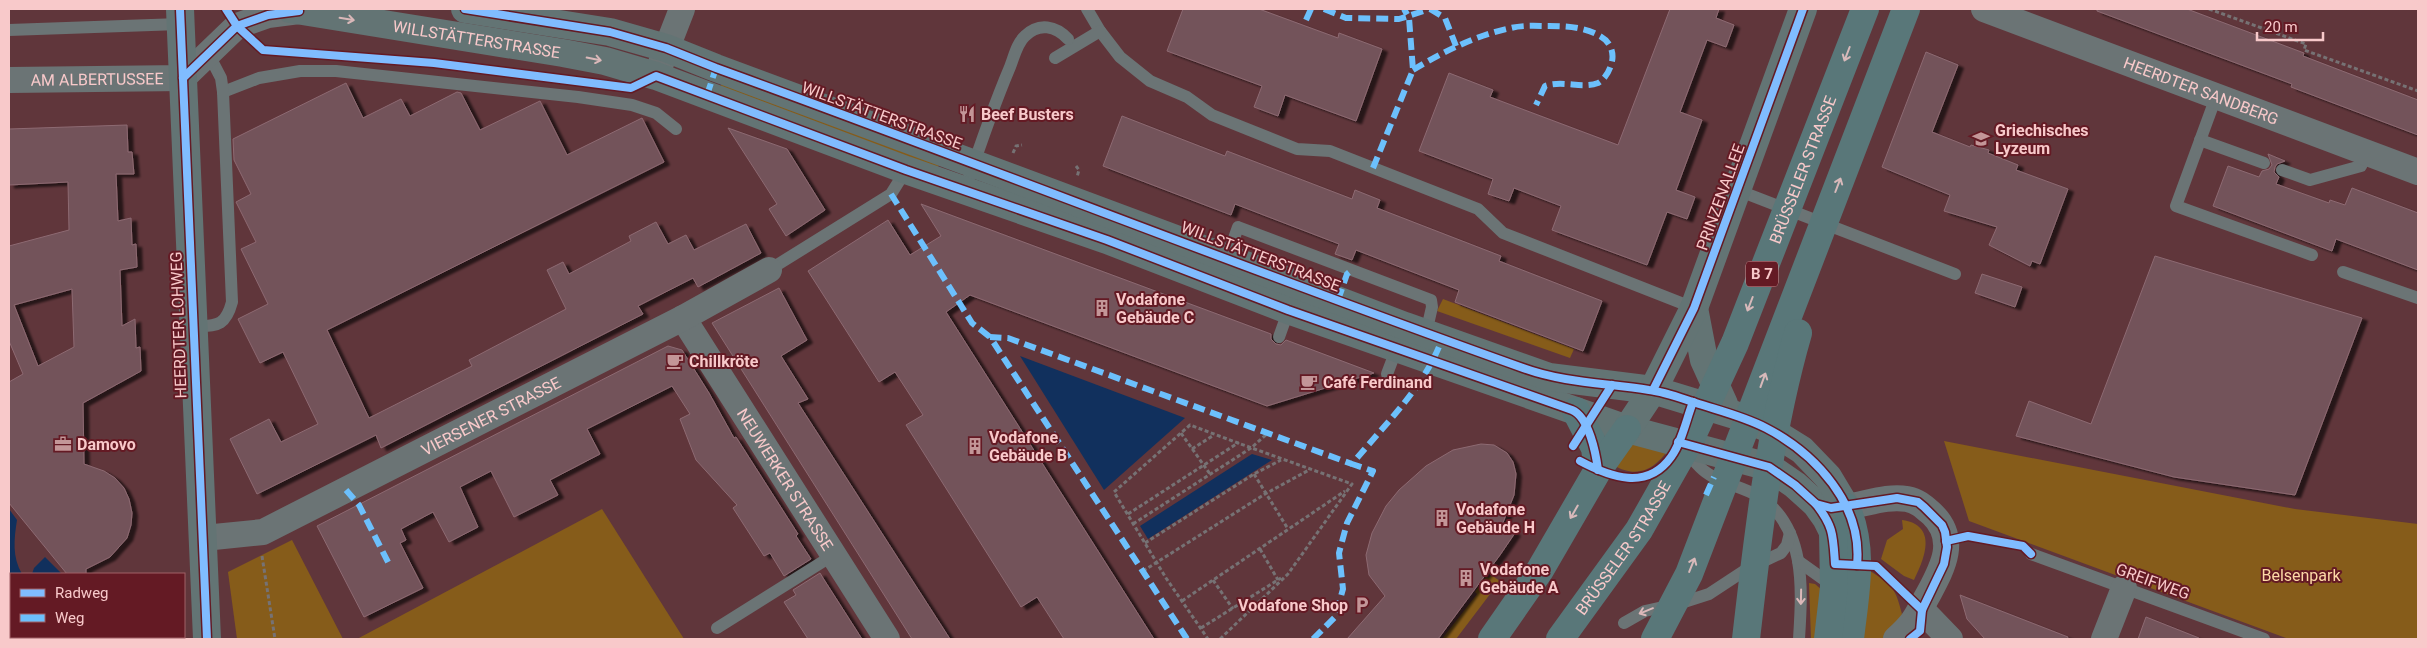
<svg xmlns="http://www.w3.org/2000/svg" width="2427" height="648" viewBox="0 0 2427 648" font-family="Roboto,sans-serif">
  <defs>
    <filter id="shadow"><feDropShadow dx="5.5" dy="3" stdDeviation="1" flood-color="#0009"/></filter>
  </defs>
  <rect width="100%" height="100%" fill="#60363b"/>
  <g fill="#865c1a">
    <polygon points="723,80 939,163 938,168 720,88"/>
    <polygon points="1443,299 1574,349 1570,358 1437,311"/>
    <polygon points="1944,441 2295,509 2418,524 2418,639 2289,639 1969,521"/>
    <path d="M1629,442L1669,449C1654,470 1637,479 1613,465Z"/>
    <polygon points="602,509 684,639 357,639"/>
    <path d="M1902,520C1938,525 1925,558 1914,580L1904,576L1881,559L1887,540L1903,529Z"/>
    <polygon points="292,540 343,639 237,639 228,572"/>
    <path d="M1867,569C1891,585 1895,585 1902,614L1890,639H1859Z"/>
    <polygon points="1491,575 1500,581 1456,639 1442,639 1477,594 1475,592 1486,577 1489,578"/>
    <polygon points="1809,583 1815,584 1822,590 1818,639 1811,639"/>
    <polygon points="9,637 165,637 164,639 9,639"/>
  </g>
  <g fill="#11305d">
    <polygon points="1020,356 1185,418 1104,490"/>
    <polygon points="1252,454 1272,460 1148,539 1140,526"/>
    <path d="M9,509L17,520C14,539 12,557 22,574H11V607L9,608Z"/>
    <polygon points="45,557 62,574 32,574 34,568"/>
  </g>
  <g fill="#73525a" stroke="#8d6a72" fill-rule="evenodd" filter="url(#shadow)">
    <polygon points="1183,9 1259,9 1338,38 1339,33 1382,49 1356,121 1285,95 1278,116 1254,107 1262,86 1167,51"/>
    <polygon points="1670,9 1719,9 1716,18 1734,25 1726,47 1707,40 1680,112 1702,120 1676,190 1695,197 1687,219 1667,212 1647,265 1552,230 1561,206 1514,188 1509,201 1488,194 1493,179 1419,151 1449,73 1493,90 1490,97 1618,145"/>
    <polygon points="2097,9 2187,9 2304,53 2303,56 2418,100 2418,135 2291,87 2292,84 2097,11"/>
    <polygon points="1926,52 1958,65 1932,132 1970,147 1971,145 1989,150 1988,153 2018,165 2016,170 2068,189 2040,264 2032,261 2030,266 1989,245 1997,227 1944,211 1950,195 1882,167"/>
    <polygon points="346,83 363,118 401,99 410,116 457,92 461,93 480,130 540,101 567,155 642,118 664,162 327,330 369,418 472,366 469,360 566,309 547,270 563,262 569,274 631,241 629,236 656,222 668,244 686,235 694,250 746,224 761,253 698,287 693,278 638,306 643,314 381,448 376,435 257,494 230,439 269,419 281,442 318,424 283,352 260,363 238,319 268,304 241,249 256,242 236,202 251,194 234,160 233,139"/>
    <polygon points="1122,116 1225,156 1227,151 1352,199 1355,190 1380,200 1377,208 1501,256 1499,261 1602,301 1583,351 1455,302 1459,290 1356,250 1352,260 1335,254 1339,244 1266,216 1235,204 1231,215 1103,166"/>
    <path d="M127,125L128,152H132L134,174H116L118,221L131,218L132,245L136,244L137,267L120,270L122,326L135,319L136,348L140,347L141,371L83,403L84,464L104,471L115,478L124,488L129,499L132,513L131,525L127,538L110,557L86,569V574H67L9,503V382L23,374L9,341V246L69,230L68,182L9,185V129ZM72,289L74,347L38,366L14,305Z"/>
    <polygon points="728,128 787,149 825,210 786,236 769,209 777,204"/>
    <polygon points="2268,154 2285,161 2277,164 2275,167 2274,172 2279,177 2276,184 2329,203 2330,200 2345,205 2352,188 2418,213 2418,270 2336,239 2332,251 2213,206 2228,166 2259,177 2262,171 2269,169 2272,165"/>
    <polygon points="921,204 1271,334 1271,339 1276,344 1281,345 1286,340 1374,373 1267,406 970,295 946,312 1154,639 1064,639 1037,597 1021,607 906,425 923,415 895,372 879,382 808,271 888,220 910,255 941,236"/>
    <polygon points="2155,256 2362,318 2295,495 2174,477 2016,436 2029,401 2091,424"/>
    <polygon points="1982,274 2022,287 2015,307 1975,293"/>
    <polygon points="779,288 807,340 781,356 808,399 798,403 950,639 912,639 712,323"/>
    <polygon points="668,346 682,350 709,393 734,438 736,437 798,534 796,536 811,559 784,576 770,553 764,556 733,508 737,505 696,460 680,419 690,414 672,386 587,429 600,454 550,480 558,495 514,517 491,471 460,487 478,527 449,542 433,512 401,529 406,540 400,543 423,588 364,617 317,526"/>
    <polygon points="1481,444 1494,445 1507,453 1513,462 1516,474 1514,495 1502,525 1515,533 1500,555 1438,639 1347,639 1385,596 1369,575 1366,555 1372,533 1386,506 1399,490 1426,466 1453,450"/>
    <polygon points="820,573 823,578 862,639 808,639 784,602 796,595 793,590"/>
    <polygon points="1960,595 2068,637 2067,639 1985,639 1967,619"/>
    <polygon points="2146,617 2199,638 2199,639 2138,639"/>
  </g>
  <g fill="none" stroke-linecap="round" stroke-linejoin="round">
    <g stroke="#767274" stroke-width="3" stroke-dasharray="4 2.5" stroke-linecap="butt">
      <polyline points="2209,9 2306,44 2304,50 2418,91"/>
      <polyline points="1013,153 1016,146 1022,145"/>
      <polyline points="1076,166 1079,170 1077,177"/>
      <polyline points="1181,433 1210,474"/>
      <polyline points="1192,449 1214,435"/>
      <polyline points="1254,474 1288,529"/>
      <polyline points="1128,514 1238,443 1190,425 1114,492 1166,578 1208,639"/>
      <polyline points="1133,524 1251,448 1268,433"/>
      <polyline points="1145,543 1254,474 1281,460"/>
      <polyline points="1260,549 1278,580"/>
      <polyline points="262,556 275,639"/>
      <polyline points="1143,571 1265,494 1309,470"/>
      <polyline points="1213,580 1233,609"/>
      <polyline points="1182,601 1345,491"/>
      <polyline points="1201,628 1281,578"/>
      <polyline points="1220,639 1288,574 1352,484 1238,443"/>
    </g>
    <g stroke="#6b7475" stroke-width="12">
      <polyline points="1087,9 1100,31 1120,57 1150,81 1187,97 1212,115 1297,149 1330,151 1478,209 1503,233 1694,308"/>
      <polyline points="9,30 180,24"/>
      <polyline points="1055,58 1100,31"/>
      <polyline points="223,92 259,78 300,71 336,71 578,97 632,105 656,113 676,129"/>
      <polyline points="2216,97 2176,206 2312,255"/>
      <polyline points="2200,140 2264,163"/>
      <polyline points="2282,170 2310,180 2361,166 2366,153"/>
      <path d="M965,190C979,148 993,107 1010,67C1014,57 1017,43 1025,36C1039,22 1056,26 1068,39"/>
      <polyline points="1737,190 1955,274"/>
      <polyline points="1227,258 1238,227 1431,300 1432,307 1426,333"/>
      <polyline points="769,270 891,194 906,170"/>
      <polyline points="2343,272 2418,298"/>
      <path d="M192,327C216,325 225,328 232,302L223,92L221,78L208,53"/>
      <polyline points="1279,337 1289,309"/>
      <polyline points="1387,374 1398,345"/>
      <path d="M1685,450C1691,457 1696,464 1703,470C1718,483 1741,486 1758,496C1807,526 1802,591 1799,639"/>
      <polyline points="2031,554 2264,639"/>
      <polyline points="1798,561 1833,586"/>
      <polyline points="1624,623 1645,611 1681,603 1709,594 1747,569 1781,553 1787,545 1790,533"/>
      <polyline points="717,628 835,554"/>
    </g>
    <g stroke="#6b7475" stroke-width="26">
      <path id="s1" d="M1984,9L2418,172"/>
      <polyline points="656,76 682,9"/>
      <path id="s2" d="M9,80L183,78L237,26L268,15L299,11"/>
      <path id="s3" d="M683,318L887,639"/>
      <path d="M1824,506C1850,513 1879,494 1907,499C1918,501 1924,507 1932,514C1958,539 1943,567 1929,593C1916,616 1916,621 1896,639"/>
      <path id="s4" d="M204,538L263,532L683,318L769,270"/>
      <polyline points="1922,610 1950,639"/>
      <polyline points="2104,639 2124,588"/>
    </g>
    <g stroke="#637474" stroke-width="28">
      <polyline points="180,9 207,639"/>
      <path id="s5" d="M290,9L563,53L605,61L656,76L906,170L1107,240L1288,310L1590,416L1627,429L1769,467L1795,485L1816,504L1826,518L1833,532"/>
      <polyline points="465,9 610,32 666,48 716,68 1227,258 1405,326 1549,377 1653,390 1735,415 1765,427 1802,450 1828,477 1846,507"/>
      <polyline points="1694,308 1704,360 1724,404"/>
      <polyline points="1627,429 1653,390 1694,308 1803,9"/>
    </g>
    <g stroke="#597779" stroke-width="28">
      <polyline points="1576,411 1595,448 1598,470"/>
      <path d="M1846,507C1865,550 1855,594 1850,639"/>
      <polyline points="1492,639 1540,570 1598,470 1627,429"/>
      <path id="s6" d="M1560,639L1639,530L1690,440L1735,343L1865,9"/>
      <polyline points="1655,639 1689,574 1906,9"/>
      <path d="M1746,639C1758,536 1769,433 1798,333"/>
      <polyline points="1828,639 1834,587 1833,532"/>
    </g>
    <g stroke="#6cc0fc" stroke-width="6" stroke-dasharray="12 6" stroke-linecap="butt">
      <polyline points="1324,9 1346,18 1399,19 1430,9"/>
      <polyline points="1430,9 1445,18 1456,46"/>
      <polyline points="1306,20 1311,9"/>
      <path d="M1413,70C1443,52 1476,35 1511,28C1523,25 1536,26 1549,26C1566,26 1585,27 1600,36C1611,42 1615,54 1611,65C1609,72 1604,80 1598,83C1582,89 1563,80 1545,86L1536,105"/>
      <polyline points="707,95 716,68"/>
      <polyline points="1373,168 1413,70 1409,18 1404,9"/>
      <polyline points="891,194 972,323 990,337"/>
      <polyline points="1338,300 1347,274 1352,270"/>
      <polyline points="346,490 359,505 390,566"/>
      <polyline points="1706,495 1714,477"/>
      <polyline points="1187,639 990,337 1008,338 1352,464"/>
      <path d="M1313,639L1335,617L1343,589L1339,553L1347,523L1373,471L1352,464C1384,425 1425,387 1442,339"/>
    </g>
    <g stroke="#641a24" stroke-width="11">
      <g id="cycleway">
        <polyline points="180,9 207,639"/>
        <path d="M226,9L237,26L263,50L434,63L631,88L656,76L906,170L1107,240L1288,310L1572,410C1589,417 1596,454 1598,470"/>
        <path d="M465,9L610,32L666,48L716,68C986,166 1253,272 1523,368C1564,383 1606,383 1649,390C1666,392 1683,399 1699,404C1721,411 1745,417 1766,428C1816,454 1863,505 1857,565"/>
        <polyline points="183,78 237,26 268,15 299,11"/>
        <polyline points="1653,390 1694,308 1803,9"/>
        <polyline points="1678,442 1769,467 1795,485 1816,504 1831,508 1897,498 1918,502 1924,507 1942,525 1945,532 1947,547 1944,564 1922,610 1920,631 1910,639"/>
        <polyline points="1573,446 1612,385"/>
        <path d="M1580,461C1610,477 1647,491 1671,457C1682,442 1686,420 1693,402"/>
        <path d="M1816,504C1834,527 1833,536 1835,564L1876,566L1922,610"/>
        <polyline points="1946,541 1968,536 2023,546 2031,554"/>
      </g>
    </g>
    <use href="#cycleway" stroke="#80bcff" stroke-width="8"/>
  </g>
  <defs><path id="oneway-shaft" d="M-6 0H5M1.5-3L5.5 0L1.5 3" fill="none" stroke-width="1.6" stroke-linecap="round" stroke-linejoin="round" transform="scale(1.25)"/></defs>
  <g stroke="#dab8b9">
    <use href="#oneway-shaft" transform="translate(347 19) rotate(9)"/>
    <use href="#oneway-shaft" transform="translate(594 59) rotate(11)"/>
  </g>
  <g stroke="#d8b9ba">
    <use href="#oneway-shaft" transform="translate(1847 54) rotate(111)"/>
    <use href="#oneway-shaft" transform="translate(1838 185) rotate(-69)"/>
    <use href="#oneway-shaft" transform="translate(1750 304) rotate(111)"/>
    <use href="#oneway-shaft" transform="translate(1763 380) rotate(-70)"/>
    <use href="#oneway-shaft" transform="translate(1574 512) rotate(120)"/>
    <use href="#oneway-shaft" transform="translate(1692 565) rotate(-68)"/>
  </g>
  <g stroke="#dcb8b9">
    <use href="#oneway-shaft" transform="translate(1801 597) rotate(91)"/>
    <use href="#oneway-shaft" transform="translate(1646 611) rotate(158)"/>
  </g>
  <defs>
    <g id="restaurant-bare" transform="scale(1.35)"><path d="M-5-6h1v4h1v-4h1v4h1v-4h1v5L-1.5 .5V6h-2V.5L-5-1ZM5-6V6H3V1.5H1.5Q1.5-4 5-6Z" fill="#c39698" stroke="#641a24" stroke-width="2.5" paint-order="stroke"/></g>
    <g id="school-bare" transform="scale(1.35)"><path d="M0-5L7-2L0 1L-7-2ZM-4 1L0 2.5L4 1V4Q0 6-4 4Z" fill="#c39698" stroke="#641a24" stroke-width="2.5" paint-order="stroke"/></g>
    <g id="building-bare" transform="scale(1.35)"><path d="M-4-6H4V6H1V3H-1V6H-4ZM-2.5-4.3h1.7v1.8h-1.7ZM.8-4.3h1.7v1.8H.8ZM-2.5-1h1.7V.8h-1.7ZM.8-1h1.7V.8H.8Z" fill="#c39698" stroke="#641a24" stroke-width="2.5" paint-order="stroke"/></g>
    <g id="cafe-bare" transform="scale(1.35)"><path d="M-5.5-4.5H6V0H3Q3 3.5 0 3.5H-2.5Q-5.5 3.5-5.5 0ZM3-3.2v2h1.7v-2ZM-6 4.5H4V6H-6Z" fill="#c39698" stroke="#641a24" stroke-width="2.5" paint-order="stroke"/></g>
    <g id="office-bare" transform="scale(1.35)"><path d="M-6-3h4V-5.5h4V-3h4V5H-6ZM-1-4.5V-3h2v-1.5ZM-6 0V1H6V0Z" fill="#c39698" stroke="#641a24" stroke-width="2.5" paint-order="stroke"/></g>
    <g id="parking-bare" transform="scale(1.35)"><path d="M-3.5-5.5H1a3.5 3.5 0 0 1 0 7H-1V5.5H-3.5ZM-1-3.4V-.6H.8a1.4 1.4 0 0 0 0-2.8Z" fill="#c39698" stroke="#641a24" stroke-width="2.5" paint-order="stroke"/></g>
  </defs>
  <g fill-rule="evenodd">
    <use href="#restaurant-bare" x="967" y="114"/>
    <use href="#school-bare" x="1981" y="139"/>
    <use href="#building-bare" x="1102" y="308"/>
    <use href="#cafe-bare" x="675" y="361"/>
    <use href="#cafe-bare" x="1309" y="382"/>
    <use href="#office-bare" x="63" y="444"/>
    <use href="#building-bare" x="975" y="446"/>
    <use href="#building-bare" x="1442" y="518"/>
    <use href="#building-bare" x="1466" y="578"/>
    <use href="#parking-bare" x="1362" y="605"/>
  </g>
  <g text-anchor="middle" stroke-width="4" stroke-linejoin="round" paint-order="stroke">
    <rect fill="#641a24" stroke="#cc9498" stroke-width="1" x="1746" y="261.5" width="32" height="25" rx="4"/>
    <g font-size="15" font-weight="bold" fill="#f8c9ca">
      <text x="1762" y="279">B 7</text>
    </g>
    <g font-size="16" fill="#f8c9ca" stroke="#641a24">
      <text dy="6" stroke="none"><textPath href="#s5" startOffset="189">WILLSTÄTTERSTRASSE</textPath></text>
      <text dy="6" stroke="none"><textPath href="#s2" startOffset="88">AM ALBERTUSSEE</textPath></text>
      <text dy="6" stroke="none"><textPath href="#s1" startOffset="232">HEERDTER SANDBERG</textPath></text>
      <text transform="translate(882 115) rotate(20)" y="6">WILLSTÄTTERSTRASSE</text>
      <text dy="6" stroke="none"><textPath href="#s6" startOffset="531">BRÜSSELER STRASSE</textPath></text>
      <text transform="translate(1720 197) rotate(-70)" y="6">PRINZENALLEE</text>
      <text transform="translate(1261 256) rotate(21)" y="6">WILLSTÄTTERSTRASSE</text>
      <text transform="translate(178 325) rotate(-92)" y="6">HEERDTER LOHWEG</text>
      <text dy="6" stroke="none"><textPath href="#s4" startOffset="315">VIERSENER STRASSE</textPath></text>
      <text dy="6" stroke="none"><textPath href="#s3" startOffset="191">NEUWERKER STRASSE</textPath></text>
      <text dy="6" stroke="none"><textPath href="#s6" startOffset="111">BRÜSSELER STRASSE</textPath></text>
      <text transform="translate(2153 581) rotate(20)" y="6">GREIFWEG</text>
    </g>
    <g font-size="16" font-weight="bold" fill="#f8c9ca" stroke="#641a24" text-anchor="start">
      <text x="981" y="120">Beef Busters</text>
      <text x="1995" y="136">Griechisches<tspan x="1995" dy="18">Lyzeum</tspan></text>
      <text x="1116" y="305">Vodafone<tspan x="1116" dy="18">Gebäude C</tspan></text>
      <text x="689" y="367">Chillkröte</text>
      <text x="1323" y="388">Café Ferdinand</text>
      <text x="989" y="443">Vodafone<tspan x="989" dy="18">Gebäude B</tspan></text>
      <text x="77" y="450">Damovo</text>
      <text x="1456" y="515">Vodafone<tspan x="1456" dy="18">Gebäude H</tspan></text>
      <text x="1480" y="575">Vodafone<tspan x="1480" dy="18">Gebäude A</tspan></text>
      <text x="1348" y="611" text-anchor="end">Vodafone Shop</text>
    </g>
    <g font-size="16" fill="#fddaa6" stroke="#641a24">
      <text x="2301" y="581">Belsenpark</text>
    </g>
  </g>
  <rect width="2427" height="648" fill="none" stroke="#f8c9ca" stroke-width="20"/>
  <rect x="10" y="573" width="175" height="65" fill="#641a24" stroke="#9f6066"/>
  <rect x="20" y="589" width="25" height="8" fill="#80bcff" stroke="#9f6066"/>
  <text x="55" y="598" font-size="15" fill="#f8c9ca">Radweg</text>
  <rect x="20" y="614" width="25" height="8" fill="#6cc0fc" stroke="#9f6066"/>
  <text x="55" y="623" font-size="15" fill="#f8c9ca">Weg</text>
  <path d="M2257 32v8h66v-8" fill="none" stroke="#f8c9ca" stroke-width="2.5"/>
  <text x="2264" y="32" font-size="15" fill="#f8c9ca" stroke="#641a24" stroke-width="4" paint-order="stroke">20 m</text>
</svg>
